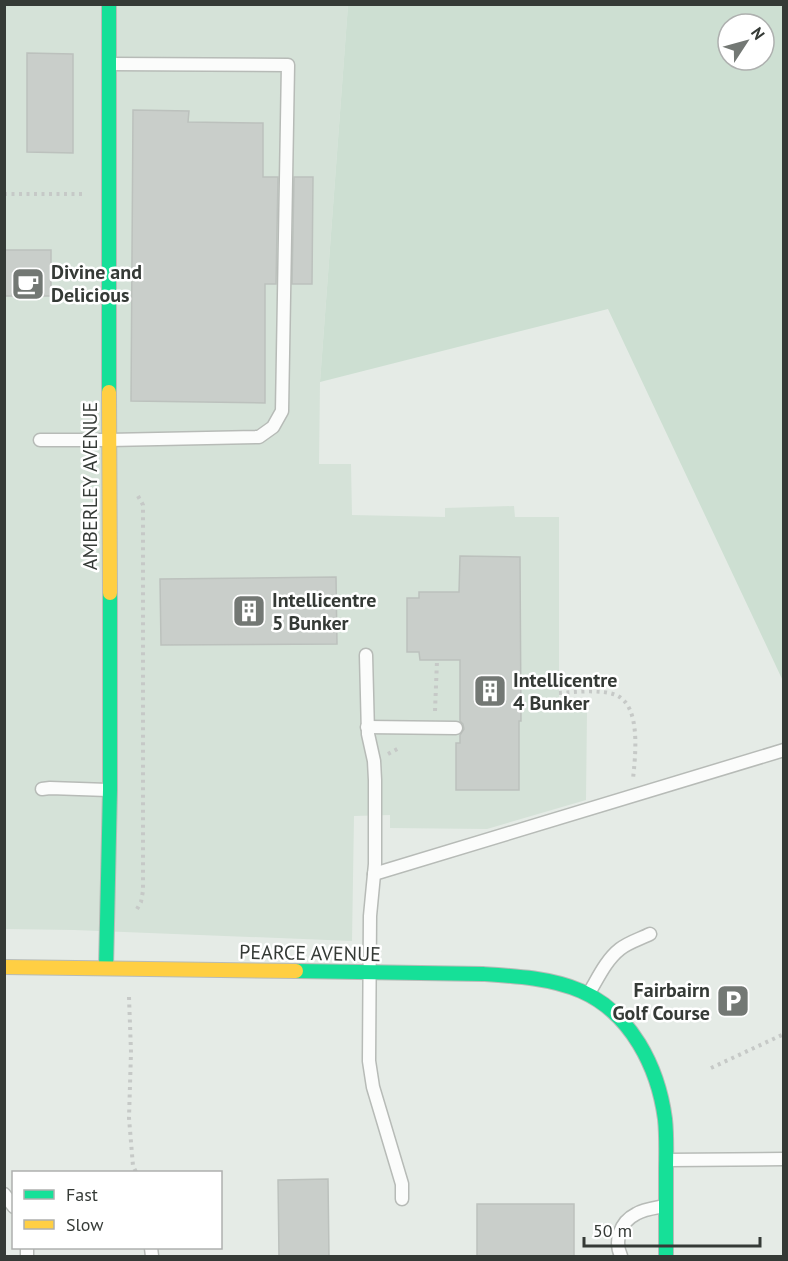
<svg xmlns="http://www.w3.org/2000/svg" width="788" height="1261" viewBox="0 0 788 1261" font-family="'PT Sans',sans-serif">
  <rect width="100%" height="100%" fill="#e5ebe6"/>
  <polygon fill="#d5e2d8" points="5,5 348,5 320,382 319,464 351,464 352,515 445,517 445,508 514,506 515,517 559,517 559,712 587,712 586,800 487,829 390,828 390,815 354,816 352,941 74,930 5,929"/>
  <path fill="#cddfd2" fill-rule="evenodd" d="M348,5H783V681L608,309L320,382ZM728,24H764V60H728Z"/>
  <g fill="#c9ceca" stroke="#bcc1bd" stroke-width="1.5">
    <polygon points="27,53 73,54 73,153 27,152"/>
    <polygon points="133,110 189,111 188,122 263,123 263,177 278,177 276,284 265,284 265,403 131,401"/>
    <polygon points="294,177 313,177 312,284 292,284"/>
    <rect x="4" y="250" width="47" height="46"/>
    <polygon points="460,556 520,557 521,721 519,721 519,790 456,790 456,743 460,743 460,735 464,729 463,724 460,721 460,660 420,660 419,652 407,652 407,598 419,598 419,592 459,592"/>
    <polygon points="336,577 337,644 161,645 160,579"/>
    <polygon points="328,1179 329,1257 279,1257 278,1180"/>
    <rect x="477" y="1204" width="97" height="53"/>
  </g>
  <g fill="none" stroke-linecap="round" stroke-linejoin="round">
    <g stroke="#b7bbb7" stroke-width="15">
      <g id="lane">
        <polyline points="40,440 109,440 259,437 273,427 282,411 288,65 111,64"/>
        <polyline points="366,655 368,734 374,761 375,780 375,864 370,916 369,1061 373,1087 402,1184 402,1199"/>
        <polyline points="367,727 456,728"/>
        <polyline points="42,789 50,788 108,790"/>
        <polyline points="374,874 784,750"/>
        <path d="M589,993C598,978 606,960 620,949C629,942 640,939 650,934"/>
        <polyline points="668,1160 784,1159"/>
        <polyline points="4,1194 14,1207"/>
        <polyline points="151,1248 152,1256"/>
        <polyline points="27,1256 27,1248"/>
        <path d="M621,1256C614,1241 620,1222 636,1214C644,1209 655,1208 665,1206"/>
      </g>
    </g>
    <g stroke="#b7bbb7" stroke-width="16">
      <g id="fast">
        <polyline points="109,4 109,392"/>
        <polyline points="106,968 110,790 110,593"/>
        <path d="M296,971L483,974C515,976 551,978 581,991C631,1013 658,1067 665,1119C667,1137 666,1156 666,1174C666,1201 666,1229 666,1256"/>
      </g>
    </g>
    <g stroke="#b7bbb7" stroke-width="16">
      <g id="slow">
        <polyline points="109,392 110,593"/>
        <polyline points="4,967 296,971"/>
      </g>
    </g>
    <g stroke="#c6c9c7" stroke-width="4" stroke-dasharray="3 4.5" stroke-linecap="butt">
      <polyline points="4,194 82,194"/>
      <path d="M559,693C575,692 601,689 616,695C642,706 635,758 633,779"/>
      <polyline points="435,711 437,661"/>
      <polyline points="388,754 399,748"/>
      <polyline points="137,909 141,902 143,891 143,505 138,496"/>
      <polyline points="129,997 131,1052 129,1118 133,1166 136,1172"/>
      <polyline points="711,1068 784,1034"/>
    </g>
    <use href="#lane" stroke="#fbfcfb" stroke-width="12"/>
    <use href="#fast" stroke="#16e098" stroke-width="14"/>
    <use href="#slow" stroke="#ffcf43" stroke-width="14"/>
  </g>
  <defs>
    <g id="cafe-square" transform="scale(1.725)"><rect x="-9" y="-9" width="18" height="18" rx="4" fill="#737874" stroke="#fff"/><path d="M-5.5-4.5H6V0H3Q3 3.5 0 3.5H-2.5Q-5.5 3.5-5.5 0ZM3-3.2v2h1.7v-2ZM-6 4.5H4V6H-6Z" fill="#fff"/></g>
    <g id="building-square" transform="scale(1.725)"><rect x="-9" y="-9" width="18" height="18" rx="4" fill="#737874" stroke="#fff"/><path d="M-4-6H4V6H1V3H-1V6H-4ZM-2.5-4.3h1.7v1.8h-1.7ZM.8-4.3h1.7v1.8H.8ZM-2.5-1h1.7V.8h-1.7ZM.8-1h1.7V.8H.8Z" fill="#fff"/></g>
    <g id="parking-square" transform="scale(1.725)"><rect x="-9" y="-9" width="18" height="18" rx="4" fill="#737874" stroke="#fff"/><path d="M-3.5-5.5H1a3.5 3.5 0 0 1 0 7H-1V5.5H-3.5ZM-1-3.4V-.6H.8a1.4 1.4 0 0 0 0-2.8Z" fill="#fff"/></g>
  </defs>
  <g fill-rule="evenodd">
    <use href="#cafe-square" x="28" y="284"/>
    <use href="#building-square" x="249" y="611"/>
    <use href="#building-square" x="490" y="691"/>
    <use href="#parking-square" x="733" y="1001"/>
  </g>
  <g text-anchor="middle" stroke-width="5" stroke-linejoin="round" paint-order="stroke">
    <g font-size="20" font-weight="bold" fill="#353a36" stroke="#fff" text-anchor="start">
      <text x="51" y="279">Divine and<tspan x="51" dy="23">Delicious</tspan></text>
      <text x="272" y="607">Intellicentre<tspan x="272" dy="23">5 Bunker</tspan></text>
      <text x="513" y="687">Intellicentre<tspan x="513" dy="23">4 Bunker</tspan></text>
      <text x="710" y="997" text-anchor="end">Fairbairn<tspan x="710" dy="23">Golf Course</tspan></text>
    </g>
    <g font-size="20" fill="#353a36" stroke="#fff">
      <text transform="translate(90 486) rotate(-90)" y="7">AMBERLEY AVENUE</text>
      <text transform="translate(310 953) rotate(1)" y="7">PEARCE AVENUE</text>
    </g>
  </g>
  <rect width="788" height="1261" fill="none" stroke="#353a36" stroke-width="12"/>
  <rect x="12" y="1171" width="210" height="78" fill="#ffffff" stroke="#aeb0af" stroke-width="1.5"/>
  <rect x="24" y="1190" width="30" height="9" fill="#16e098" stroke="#aeb0af" stroke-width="1.5"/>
  <text x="66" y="1201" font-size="18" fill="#353a36">Fast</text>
  <rect x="24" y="1220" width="30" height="9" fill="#ffcf43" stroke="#aeb0af" stroke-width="1.5"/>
  <text x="66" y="1231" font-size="18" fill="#353a36">Slow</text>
  <g transform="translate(746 42) rotate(54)"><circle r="28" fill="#ffffff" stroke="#aeb0af" stroke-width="1.5"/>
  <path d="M0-4.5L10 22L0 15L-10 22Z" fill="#737874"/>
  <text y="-9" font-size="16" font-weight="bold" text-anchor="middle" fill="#353a36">N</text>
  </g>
  <path d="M584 1237v9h176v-9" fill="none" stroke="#353a36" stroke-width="3"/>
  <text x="593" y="1237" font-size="18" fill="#353a36" stroke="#ffffff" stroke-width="4.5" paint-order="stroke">50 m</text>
</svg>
